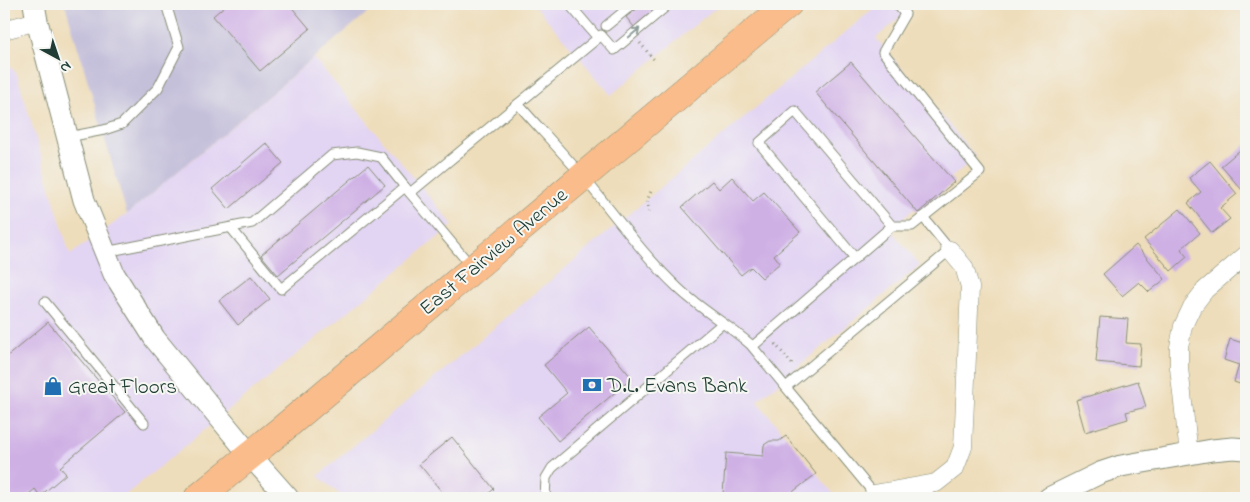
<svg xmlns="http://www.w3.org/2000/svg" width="1250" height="502" viewBox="0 0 1250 502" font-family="'Indie Flower',sans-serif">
  <rect width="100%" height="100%" fill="#f6f6f2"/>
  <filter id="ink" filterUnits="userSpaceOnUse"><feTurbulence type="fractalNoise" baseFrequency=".02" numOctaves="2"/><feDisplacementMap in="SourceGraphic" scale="10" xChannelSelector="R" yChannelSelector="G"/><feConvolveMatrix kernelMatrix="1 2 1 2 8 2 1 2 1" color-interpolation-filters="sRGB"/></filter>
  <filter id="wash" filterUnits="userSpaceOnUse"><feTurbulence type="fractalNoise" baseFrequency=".0096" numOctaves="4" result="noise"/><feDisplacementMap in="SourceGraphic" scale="20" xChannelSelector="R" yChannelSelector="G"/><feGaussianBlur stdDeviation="1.12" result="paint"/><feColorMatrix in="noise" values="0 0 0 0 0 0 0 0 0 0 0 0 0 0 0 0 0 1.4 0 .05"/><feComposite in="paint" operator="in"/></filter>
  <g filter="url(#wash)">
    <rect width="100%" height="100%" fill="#eeddba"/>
    <g fill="#e2d4f3">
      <polygon points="534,4 720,4 611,95"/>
      <polygon points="879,4 896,4 905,13 876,38 976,157 890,229 920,265 757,401 837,498 627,498 608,496 597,498 344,498 318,476"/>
      <polygon points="314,58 453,225 122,498 4,498 4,62 8,64 17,74 70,255 127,214"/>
    </g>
    <polygon fill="#c5c0da" points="65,4 378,4 127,214"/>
    <g id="blocks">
      <g fill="#cfb0e5">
        <polygon points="227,4 289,4 310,29 260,71 213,16"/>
        <polygon points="643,4 654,4 657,7 634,27 626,17"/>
        <polygon points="851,62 954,182 918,213 815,92"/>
        <polygon points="266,143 283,163 229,209 212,189"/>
        <polygon points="1246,145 1246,186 1242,190 1221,166"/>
        <polygon points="1210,161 1237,194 1220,208 1230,219 1212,233 1188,203 1201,192 1189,178"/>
        <polygon points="368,165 385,185 278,275 261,255"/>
        <polygon points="732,177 753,201 764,192 800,232 774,255 780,263 762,278 751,267 741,275 682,207 712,181 719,189"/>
        <polygon points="1180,209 1200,233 1181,249 1187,257 1171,271 1144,239"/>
        <polygon points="1136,245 1165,279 1149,292 1139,282 1122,296 1103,274"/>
        <polygon points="251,276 270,299 238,325 219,301"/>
        <polygon points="1100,317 1128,319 1126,343 1141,344 1139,366 1096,362"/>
        <polygon points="48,322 125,412 60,467 66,474 40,496 35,489 24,498 4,498 4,359"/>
        <polygon points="589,327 632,378 558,441 538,417 567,393 544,365"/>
        <polygon points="1230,339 1246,344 1246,386 1234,382 1239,365 1224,360"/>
        <polygon points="1138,381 1146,407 1126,412 1128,419 1085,432 1076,400"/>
        <polygon points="786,436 816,474 785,498 726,498 723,494 726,453 763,456 764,445 770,441 779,441"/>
        <polygon points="452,437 494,489 483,498 447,498 419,464"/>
      </g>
    </g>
  </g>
  <g filter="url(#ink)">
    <use href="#blocks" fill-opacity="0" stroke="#868d77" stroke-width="1"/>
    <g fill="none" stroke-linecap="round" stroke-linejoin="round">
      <g stroke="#868d77" stroke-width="11">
        <g id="service">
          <polyline points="606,26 633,4"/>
          <polyline points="601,35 614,50 669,4"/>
          <path d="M518,104C540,129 563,153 584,178C615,215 643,255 678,288C700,309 727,324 750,344L876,496"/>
          <polyline points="68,137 104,130 122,124 158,88 179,47 166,4"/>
          <polyline points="410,193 598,38 569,4"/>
          <polyline points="231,228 281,289 405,187 471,266"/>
          <polyline points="105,252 252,223 332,155 357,152 381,157 405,187"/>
          <polyline points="855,258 759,143 795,111 892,226"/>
          <polyline points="45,302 144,423"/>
          <polyline points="753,346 892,226 912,226 980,172 883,52 905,14 897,4"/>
          <polyline points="786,387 950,250 923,217"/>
          <polyline points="545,498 546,478 552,468 723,323"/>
        </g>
      </g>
      <g stroke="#868d77" stroke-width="19">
        <g id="minor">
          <polyline points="4,30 37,21"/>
          <polyline points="1189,454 1179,368 1179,347 1183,326 1192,307 1205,290 1246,255"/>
          <polyline points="874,494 936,483 955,468 963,447 970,287 964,267 950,250"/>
        </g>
      </g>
      <g stroke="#868d77" stroke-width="23">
        <g id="tertiary">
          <polyline points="34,4 37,21 84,200 114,274 155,339 250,455 288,498"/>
          <polyline points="1049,498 1100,473 1121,466 1212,450 1233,448 1246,449"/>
        </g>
      </g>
      <g stroke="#868d77" stroke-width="29">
        <polyline id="primary" points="198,498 286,426 788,4"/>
      </g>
      <g stroke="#868d77" stroke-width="3" stroke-dasharray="1 4" stroke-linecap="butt">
        <polyline points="640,43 656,62"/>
        <polyline points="649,212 647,201 652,189"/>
        <polyline points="775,344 792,364"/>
      </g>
      <use href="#service" stroke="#fff" stroke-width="9"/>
      <use href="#minor" stroke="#fff" stroke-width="18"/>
      <use href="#tertiary" stroke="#fff" stroke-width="21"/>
      <use href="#primary" stroke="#f9bc8a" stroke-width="28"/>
    </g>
    <defs><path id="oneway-shaft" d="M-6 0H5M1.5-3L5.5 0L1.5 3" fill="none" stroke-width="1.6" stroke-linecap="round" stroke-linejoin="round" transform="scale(1.25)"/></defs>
    <use stroke="#8f9e9a" href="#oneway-shaft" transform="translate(634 33) rotate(-40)"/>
  </g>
  <defs>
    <g id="bank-bare" transform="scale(1.5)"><path d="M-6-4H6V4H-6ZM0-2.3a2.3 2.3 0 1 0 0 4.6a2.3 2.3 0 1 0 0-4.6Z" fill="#1f6fb2" stroke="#f6f6f2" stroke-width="2.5" paint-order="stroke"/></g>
    <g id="shop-bare" transform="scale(1.5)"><path d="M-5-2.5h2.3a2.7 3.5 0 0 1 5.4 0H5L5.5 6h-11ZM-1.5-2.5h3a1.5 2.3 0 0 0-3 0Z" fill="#1f6fb2" stroke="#f6f6f2" stroke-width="2.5" paint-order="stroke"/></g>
  </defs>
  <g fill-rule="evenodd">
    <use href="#bank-bare" x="592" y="385"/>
    <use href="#shop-bare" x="53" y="386"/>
  </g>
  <g text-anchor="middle" stroke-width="4" stroke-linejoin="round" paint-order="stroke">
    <g font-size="21" fill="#1f3d34" stroke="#f6f6f2">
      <text transform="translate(493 251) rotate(-40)" y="7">East Fairview Avenue</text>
    </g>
    <g font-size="21" fill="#1f3d34" stroke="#f6f6f2" text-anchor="start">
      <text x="607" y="392">D.L. Evans Bank</text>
      <text x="68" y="393">Great Floors</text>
    </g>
  </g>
  <rect width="1250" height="502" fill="none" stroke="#f6f6f2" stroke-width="20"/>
  <g transform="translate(58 58) rotate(140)" stroke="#f6f6f2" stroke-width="4" paint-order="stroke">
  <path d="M0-4L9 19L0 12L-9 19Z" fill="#1f3d34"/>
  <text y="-8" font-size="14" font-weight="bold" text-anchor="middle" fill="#1f3d34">N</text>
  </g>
</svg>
